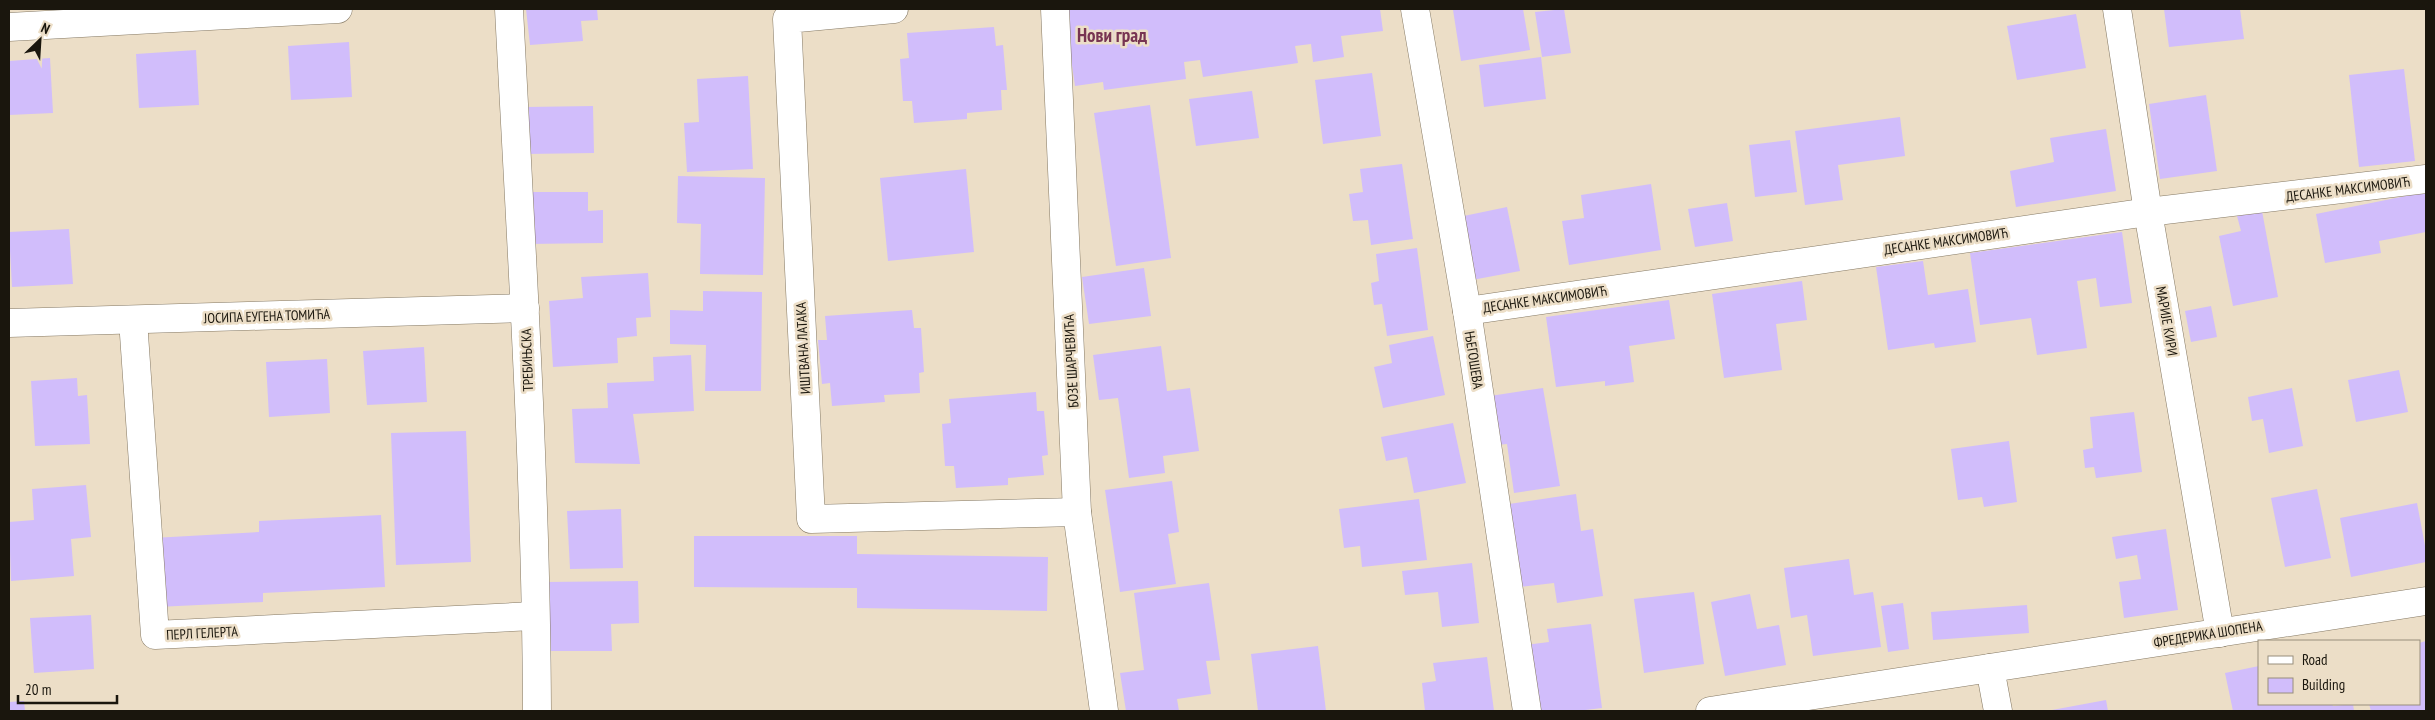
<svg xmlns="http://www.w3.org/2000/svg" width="2435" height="720" viewBox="0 0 2435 720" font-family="'PT Sans Narrow',sans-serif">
  <rect width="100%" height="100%" fill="#ecdec7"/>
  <g fill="#d1bdfb">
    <polygon points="526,9 597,9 598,20 581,21 583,41 530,45"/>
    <polygon points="1064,9 1380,9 1383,31 1341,36 1344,57 1313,62 1311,44 1295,46 1298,63 1203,77 1200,60 1184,62 1186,79 1104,90 1103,82 1075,86"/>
    <polygon points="1462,9 1523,9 1530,50 1461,61 1453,10"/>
    <polygon points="1564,9 1571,53 1542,57 1535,12"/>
    <polygon points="2164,9 2240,9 2244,39 2169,47"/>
    <polygon points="2076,14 2086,68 2017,80 2007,26"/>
    <polygon points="994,27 996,46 1003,45 1007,90 1001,90 1002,110 967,113 967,119 914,123 912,101 903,101 900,59 909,58 907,33"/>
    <polygon points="349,42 352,97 291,100 288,46"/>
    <polygon points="196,50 199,105 139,108 136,54"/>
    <polygon points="1541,57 1546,99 1484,107 1479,65"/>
    <polygon points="50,58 53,113 9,115 9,61"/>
    <polygon points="2404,69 2415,161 2359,167 2349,75"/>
    <polygon points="1372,73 1381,136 1323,144 1315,80"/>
    <polygon points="748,76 753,169 687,172 684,123 699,122 697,79"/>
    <polygon points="1252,91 1259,138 1196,146 1189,99"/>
    <polygon points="2206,95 2217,171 2160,179 2149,104"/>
    <polygon points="1150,105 1171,258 1116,266 1094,113"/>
    <polygon points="593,106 594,153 527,154 526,107"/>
    <polygon points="1900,117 1905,156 1838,165 1843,200 1805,205 1795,131"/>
    <polygon points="2106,129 2116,191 2016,207 2010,171 2054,162 2050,138"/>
    <polygon points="1790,140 1797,192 1755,197 1749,145"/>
    <polygon points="1402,164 1413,239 1371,245 1368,220 1353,221 1349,194 1363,192 1360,169"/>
    <polygon points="966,169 974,252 888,261 880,178"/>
    <polygon points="678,176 765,178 763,275 700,274 701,224 677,223"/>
    <polygon points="1651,184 1661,250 1569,265 1562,221 1584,218 1581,195"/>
    <polygon points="527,192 588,192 588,211 603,210 603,243 528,244"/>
    <polygon points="2426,192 2426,232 2379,241 2381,253 2325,263 2316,214"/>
    <polygon points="1727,203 1733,241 1695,247 1688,209"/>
    <polygon points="1507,207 1520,271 1472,280 1459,217"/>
    <polygon points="2262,211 2278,297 2233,306 2219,236 2241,231 2237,216"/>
    <polygon points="69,229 73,284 12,287 9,232"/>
    <polygon points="2122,232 2132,303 2100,307 2096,278 2077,281 2087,348 2037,355 2031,318 1980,325 1970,253"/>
    <polygon points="1417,248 1428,330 1387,336 1382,304 1374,305 1371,283 1379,281 1376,254"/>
    <polygon points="1923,261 1928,295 1968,289 1976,342 1935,348 1934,343 1888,350 1876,267"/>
    <polygon points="1144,268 1151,316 1089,324 1082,277"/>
    <polygon points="648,273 651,317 636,318 637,336 617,338 618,363 553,367 549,301 583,298 581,277"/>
    <polygon points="1802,281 1807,320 1776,324 1782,370 1724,378 1712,294"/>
    <polygon points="703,291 762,292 761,391 705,391 706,345 670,344 670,310 703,311"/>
    <polygon points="1669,300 1675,339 1629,346 1634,382 1605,386 1605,381 1556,387 1546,317"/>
    <polygon points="2211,306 2217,337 2191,342 2185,311"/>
    <polygon points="912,310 914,328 921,328 924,372 919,373 920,393 884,395 885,402 832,406 830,383 822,384 818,340 827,340 825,316"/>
    <polygon points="1433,336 1445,395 1383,408 1374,367 1392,363 1389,345"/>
    <polygon points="1161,346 1167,391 1190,388 1199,451 1163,456 1165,473 1129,478 1118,398 1099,400 1093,355"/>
    <polygon points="424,347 427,402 367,405 363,351"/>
    <polygon points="691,355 694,411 633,414 640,464 575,463 572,409 608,408 607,383 654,381 653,357"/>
    <polygon points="327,359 330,413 269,417 266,362"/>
    <polygon points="2399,370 2408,412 2356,422 2348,380"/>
    <polygon points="77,378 78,396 87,395 90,444 35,446 31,381"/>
    <polygon points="1543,388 1560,486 1514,493 1507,444 1497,445 1490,396"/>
    <polygon points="2292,388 2303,446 2269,453 2263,419 2252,421 2248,397"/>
    <polygon points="1036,392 1037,411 1044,411 1048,455 1042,456 1044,475 1008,478 1008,485 956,488 954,466 945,466 942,424 951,423 949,399"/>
    <polygon points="2134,412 2142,472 2096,478 2094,467 2085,468 2083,450 2093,448 2090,417"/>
    <polygon points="1453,423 1466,483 1414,493 1407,457 1386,461 1381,437"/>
    <polygon points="466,431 471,562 396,565 391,433"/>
    <polygon points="2009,441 2017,502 1984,507 1982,497 1958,500 1951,449"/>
    <polygon points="1172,481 1179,532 1168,534 1176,584 1120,592 1105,490"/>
    <polygon points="86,485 91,537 71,539 74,576 11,581 9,522 34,520 32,489"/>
    <polygon points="2317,489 2331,558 2285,567 2271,498"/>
    <polygon points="1576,494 1581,531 1593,529 1603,596 1557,603 1554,583 1520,587 1509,504"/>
    <polygon points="1419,499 1427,560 1362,567 1360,546 1344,548 1339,509"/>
    <polygon points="2417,503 2426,551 2426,562 2351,577 2340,518"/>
    <polygon points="621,509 623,568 570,569 567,511"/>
    <polygon points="381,515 385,587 263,593 263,602 157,607 153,538 259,532 259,521"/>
    <polygon points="2166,529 2178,610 2124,618 2119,582 2141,579 2137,555 2116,559 2112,537"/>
    <polygon points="694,536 857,536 857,554 1048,557 1047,611 857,608 857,588 694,587"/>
    <polygon points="1849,559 1854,595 1873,592 1881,647 1813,656 1807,615 1791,618 1784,568"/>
    <polygon points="1472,563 1479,623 1442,627 1438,592 1405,595 1402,571"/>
    <polygon points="638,581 639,623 611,624 612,651 548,651 547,582"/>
    <polygon points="1209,583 1220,660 1206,661 1211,694 1177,699 1179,711 1126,711 1120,673 1144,670 1134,593"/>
    <polygon points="1694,592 1704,664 1644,673 1634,599"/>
    <polygon points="1750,594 1757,629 1779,625 1786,665 1725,676 1711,602"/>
    <polygon points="1903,603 1909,649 1888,652 1881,606"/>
    <polygon points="2027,605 2029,633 1933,640 1931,612"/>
    <polygon points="91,615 94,669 34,673 30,618"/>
    <polygon points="1591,624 1602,708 1577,711 1534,711 1525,645 1549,642 1547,629"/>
    <polygon points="2426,641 2426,711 2371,711 2369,704 2419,704 2419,643"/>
    <polygon points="1318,646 1326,711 1258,711 1251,654"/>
    <polygon points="1487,657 1494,711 1425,711 1422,683 1436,681 1433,663"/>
    <polygon points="2259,666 2259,704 2332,704 2333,706 2353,704 2354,711 2233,711 2225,673"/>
    <polygon points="2106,700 2108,711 2053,711 2052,710"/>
    <polygon points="24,701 25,711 9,711 9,702"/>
  </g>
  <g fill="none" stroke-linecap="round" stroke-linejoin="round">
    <g stroke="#857964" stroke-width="29">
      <g id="street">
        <path d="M509,9C521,243 536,477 537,711"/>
        <polyline points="894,9 787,19 811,519 1077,512"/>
        <polyline points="1055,9 1077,512 1104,711"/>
        <polyline points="1415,9 1467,311 1527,711"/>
        <polyline points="2117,9 2148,212 2220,633"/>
        <polyline points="9,27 338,9"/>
        <polyline points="1467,311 2148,212 2426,179"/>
        <polyline points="133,320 155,635 534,616"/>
        <polyline points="9,323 525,308"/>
        <polyline points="1990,668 1998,711"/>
        <polyline points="1710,711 2426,601"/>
      </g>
    </g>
    <use href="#street" stroke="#fff" stroke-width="28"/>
  </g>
  <g text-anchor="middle" stroke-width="5" stroke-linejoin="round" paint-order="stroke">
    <g font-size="14" fill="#1a160d" stroke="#ecdec7">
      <text transform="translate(2348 189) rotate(-7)" y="5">ДЕСАНКЕ МАКСИМОВИЋ</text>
      <text transform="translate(1946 241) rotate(-8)" y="5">ДЕСАНКЕ МАКСИМОВИЋ</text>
      <text transform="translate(1545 299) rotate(-8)" y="5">ДЕСАНКЕ МАКСИМОВИЋ</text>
      <text transform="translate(267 316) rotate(-2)" y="5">ЈОСИПА ЕУГЕНА ТОМИЋА</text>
      <text transform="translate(2167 321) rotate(80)" y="5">МАРИЈЕ КИРИ</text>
      <text transform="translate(803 348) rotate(-93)" y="5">ИШТВАНА ЛАТАКА</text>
      <text transform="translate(527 360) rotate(-92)" y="5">ТРЕБИЊСКА</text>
      <text transform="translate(1474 360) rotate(81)" y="5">ЊЕГОШЕВА</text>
      <text transform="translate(1071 361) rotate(-93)" y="5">БОЗЕ ШАРЧЕВИЋА</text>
      <text transform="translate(202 633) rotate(-3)" y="5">ПЕРЛ ГЕЛЕРТА</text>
      <text transform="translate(2208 634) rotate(-9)" y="5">ФРЕДЕРИКА ШОПЕНА</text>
    </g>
    <g font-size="19" font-weight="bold" fill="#773452" stroke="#ecdec7">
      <text x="1112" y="42">Нови град</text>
    </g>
  </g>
  <rect width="2435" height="720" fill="none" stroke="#1a160d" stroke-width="20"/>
  <rect x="2258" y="640" width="162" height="65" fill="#ecdec7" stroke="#988e7d"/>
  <rect x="2268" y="656" width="25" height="8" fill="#ffffff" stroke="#988e7d"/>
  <text x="2302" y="665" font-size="15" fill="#1a160d">Road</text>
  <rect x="2268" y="678" width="25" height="15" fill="#d1bdfb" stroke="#988e7d"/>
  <text x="2302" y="690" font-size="15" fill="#1a160d">Building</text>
  <g transform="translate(40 40) rotate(25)" stroke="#ecdec7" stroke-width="4" paint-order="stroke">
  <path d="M0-4L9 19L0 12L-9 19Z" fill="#1a160d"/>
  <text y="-8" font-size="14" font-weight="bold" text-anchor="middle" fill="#1a160d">N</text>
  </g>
  <path d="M18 695v8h99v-8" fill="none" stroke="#1a160d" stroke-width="2.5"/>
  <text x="25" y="695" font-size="15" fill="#1a160d" stroke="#ecdec7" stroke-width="4" paint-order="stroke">20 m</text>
</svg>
